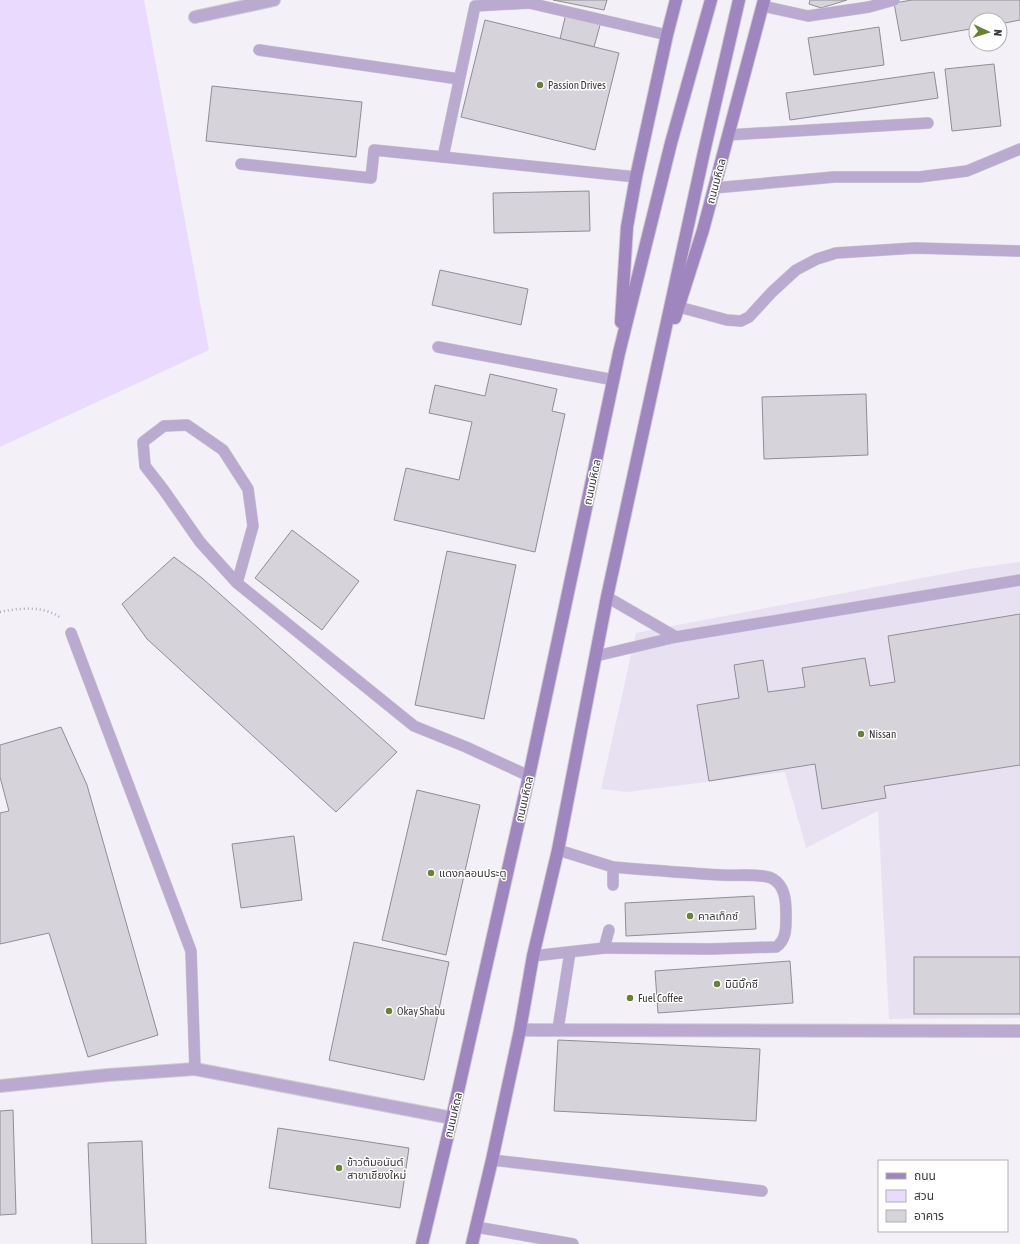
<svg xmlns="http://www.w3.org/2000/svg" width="1020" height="1244" viewBox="0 0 1020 1244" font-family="'Asap Condensed','Noto Sans Thai',sans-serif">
  <rect width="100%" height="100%" fill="#f3f0f8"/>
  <polygon fill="#e8e1f1" points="1020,562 1020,1018 889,1019 878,811 806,848 785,772 627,792 601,789 636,633 969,569"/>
  <polygon fill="#eadbfe" points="0,0 144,0 209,350 0,447"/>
  <g fill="#d7d3db" stroke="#908d95">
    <polygon points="553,0 607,0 604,10"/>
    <polygon points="810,0 847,0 821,8 809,4"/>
    <polygon points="912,0 1020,0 1020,20 1000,24 1000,20 976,20 976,28 901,41 894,3"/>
    <polygon points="567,9 602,18 594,47 560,39"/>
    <polygon points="485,20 619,53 595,150 461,117"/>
    <polygon points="879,27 884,65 814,75 808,38"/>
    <polygon points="994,64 1001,126 952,131 945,69"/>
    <polygon points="934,72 938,98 790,120 786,93"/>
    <polygon points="212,86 362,102 356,157 206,141"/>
    <polygon points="589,191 590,231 494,233 493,193"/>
    <polygon points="440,270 528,289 521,325 432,305"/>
    <polygon points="490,374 557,389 552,411 565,414 535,552 394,520 406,468 459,480 472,422 429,413 435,385 485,396"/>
    <polygon points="866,394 868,455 764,459 762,397"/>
    <polygon points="292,530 359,581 322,630 255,578"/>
    <polygon points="447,551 516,565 484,719 415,705"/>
    <polygon points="174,557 202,578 397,752 336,812 147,639 122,604"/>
    <polygon points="1020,614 1020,765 884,786 886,798 822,809 815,764 709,781 697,705 739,698 734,665 763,660 768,692 805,687 802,668 865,658 870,686 895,682 888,636"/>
    <polygon points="61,727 87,785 158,1035 88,1057 49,933 0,944 0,813 9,811 0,777 0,745"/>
    <polygon points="417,790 480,805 446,955 382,940"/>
    <polygon points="294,836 302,900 241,908 232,844"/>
    <polygon points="754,896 756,929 626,936 625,903"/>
    <polygon points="354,942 449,962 424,1080 329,1060"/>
    <rect x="914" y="957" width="106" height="57"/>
    <polygon points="790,961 793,1003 658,1013 655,971"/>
    <polygon points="558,1040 760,1049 756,1121 554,1111"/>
    <polygon points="13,1110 16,1214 0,1215 0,1111"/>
    <polygon points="278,1128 409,1148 400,1208 269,1188"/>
    <polygon points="142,1141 146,1244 92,1244 88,1143"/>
  </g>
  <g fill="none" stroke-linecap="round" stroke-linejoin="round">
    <g stroke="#cecbd2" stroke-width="12">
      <g id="lane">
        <polyline points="763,6 808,16 869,7 894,0"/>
        <polyline points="259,50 459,79"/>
        <polyline points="728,135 928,123"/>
        <polyline points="241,164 371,178 374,150 443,157"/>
        <polyline points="636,177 443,157 475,6 529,3 667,35"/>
        <polyline points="714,188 834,177 919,177 967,171 1020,149"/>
        <polyline points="679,307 727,320 741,321 749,317 772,292 796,270 817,259 836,253 915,248 1020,251"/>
        <polyline points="438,347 614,380"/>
        <polyline points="237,583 253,526 248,489 223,450 187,425 164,426 143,442 145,466 163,489 200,542 237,583 414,726 466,747 529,776"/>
        <polyline points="607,597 676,637 1020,580"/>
        <polyline points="71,633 191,951 195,1069"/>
        <polyline points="596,656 676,637"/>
        <polyline points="558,850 613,867 613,885"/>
        <path d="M604,948L710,949L776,947C787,940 786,926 786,914C786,901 785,886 773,879C764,873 734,876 722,875C686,873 649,870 613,867"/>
        <polyline points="533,956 604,948 609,930"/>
        <polyline points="558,1029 570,952"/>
        <polyline points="492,1160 762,1191"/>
        <polyline points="476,1227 573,1244"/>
      </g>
    </g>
    <g stroke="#cecbd2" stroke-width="14">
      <g id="street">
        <polyline points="195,17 274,0"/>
        <polyline points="520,1030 1020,1031"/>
        <polyline points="0,1086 108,1075 195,1069 452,1118"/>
      </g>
    </g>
    <g stroke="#cecbd2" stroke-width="14">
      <g id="secondary">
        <polyline points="675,318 703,230 764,0"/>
        <polyline points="621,322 627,227 636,177 667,35 676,0"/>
        <polyline points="422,1244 452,1118 529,776 619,353 671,143 711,0"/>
        <polyline points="472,1244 492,1160 520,1030 533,956 558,850 607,597 704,152 739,0"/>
      </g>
    </g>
    <path stroke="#aeabb2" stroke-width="2.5" stroke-dasharray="1 3" stroke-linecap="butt" d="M0,612C20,608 43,605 61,618"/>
    <use href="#lane" stroke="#baaad0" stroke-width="11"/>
    <use href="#street" stroke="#baaad0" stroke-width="12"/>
    <use href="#secondary" stroke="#9f86be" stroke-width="12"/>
  </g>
  <g fill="#698134" stroke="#fff" stroke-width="1.5">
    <circle cx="540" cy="85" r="4"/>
    <circle cx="861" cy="734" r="4"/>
    <circle cx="431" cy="873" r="4"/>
    <circle cx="690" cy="916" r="4"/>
    <circle cx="717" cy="984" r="4"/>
    <circle cx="630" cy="998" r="4"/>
    <circle cx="389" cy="1011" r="4"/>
    <circle cx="339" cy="1168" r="4"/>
  </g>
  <g text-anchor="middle" stroke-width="3" stroke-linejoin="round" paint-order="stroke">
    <g font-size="11" fill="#39383b" stroke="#fff" text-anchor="start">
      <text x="548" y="89">Passion Drives</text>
      <text x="869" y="738">Nissan</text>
      <text x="439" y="877">แดงกลอนประตู</text>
      <text x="698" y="920">คาลเท็กซ์</text>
      <text x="725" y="988">มินิบิ๊กซี</text>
      <text x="638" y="1002">Fuel Coffee</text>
      <text x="397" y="1015">Okay Shabu</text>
      <text x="347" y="1166">ข้าวต้มอนันต์<tspan x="347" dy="13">สาขาเชียงใหม่</tspan></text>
    </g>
    <g font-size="11" fill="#39383b" stroke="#fff">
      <text transform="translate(716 181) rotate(-75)" y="4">ถนนมหิดล</text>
      <text transform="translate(592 482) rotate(-78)" y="4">ถนนมหิดล</text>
      <text transform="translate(524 799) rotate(-77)" y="4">ถนนมหิดล</text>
      <text transform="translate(453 1115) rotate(-77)" y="4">ถนนมหิดล</text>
    </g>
  </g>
  <rect x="878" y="1160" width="130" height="72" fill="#ffffff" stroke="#b0afb1"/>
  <rect x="886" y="1173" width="20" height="6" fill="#9f86be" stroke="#b0afb1"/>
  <text x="914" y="1180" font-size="12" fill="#39383b">ถนน</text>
  <rect x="886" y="1190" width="20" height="12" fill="#eadbfe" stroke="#b0afb1"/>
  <text x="914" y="1200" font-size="12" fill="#39383b">สวน</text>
  <rect x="886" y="1210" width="20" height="12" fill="#d7d3db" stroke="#b0afb1"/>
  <text x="914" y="1220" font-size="12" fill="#39383b">อาคาร</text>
  <g transform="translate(988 32) rotate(94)"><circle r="19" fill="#ffffff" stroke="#b0afb1"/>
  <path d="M0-3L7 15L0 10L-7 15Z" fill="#698134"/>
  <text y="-6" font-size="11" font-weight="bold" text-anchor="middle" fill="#39383b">N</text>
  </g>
</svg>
